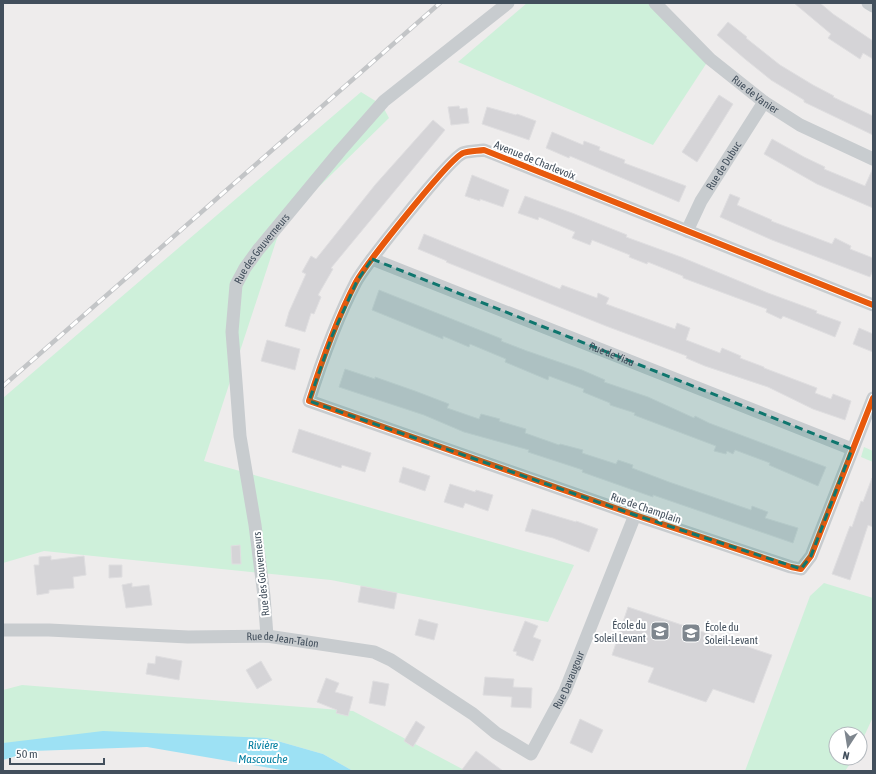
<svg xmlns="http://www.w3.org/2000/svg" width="876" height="774" viewBox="0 0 876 774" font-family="'Asap Condensed',sans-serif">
  <rect width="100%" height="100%" fill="#eeecec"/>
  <g fill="#cef0da">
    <polygon points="527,3 651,3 708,61 653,145 458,62"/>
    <polygon points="361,92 382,105 389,118 282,223 204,461 574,565 548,622 331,580 44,551 3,563 3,398"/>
    <polygon points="864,447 873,451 873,462 861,457"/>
    <polygon points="824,583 873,598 873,717 860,745 860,734 836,734 836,758 854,758 845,771 745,771 810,596"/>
    <polygon points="22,685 353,711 466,771 353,771 323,754 267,738 3,743 3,690"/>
  </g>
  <polygon fill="#9de1f4" points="103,731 267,738 323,754 353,771 287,771 147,747 32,751 3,760 3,743"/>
  <g fill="#d5d4d7" stroke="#dfdee0">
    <polygon points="794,3 820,3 833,14 873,41 873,59 863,53 860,59 828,38 831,34"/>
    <polygon points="728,22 747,37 746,38 780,65 813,85 834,96 833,97 873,116 873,135 804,102 804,100 771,80 745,59 717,35"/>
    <polygon points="719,95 733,104 697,162 682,152"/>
    <polygon points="459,106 460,109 467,108 469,123 451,125 448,107"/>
    <polygon points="487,107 516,115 517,114 536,121 529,140 482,124"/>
    <polygon points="433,120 445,130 331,268 333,269 318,295 321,297 314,314 311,313 305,332 285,326 289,312 306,274 302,272 311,256 316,259 375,185"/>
    <polygon points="552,132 583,145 584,141 600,147 599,150 625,160 624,163 686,186 679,202 570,156 569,158 546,148"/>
    <polygon points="772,139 804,157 825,167 824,169 865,186 873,168 873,208 817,184 764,154"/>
    <polygon points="472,175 509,190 503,207 480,199 480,201 465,196"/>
    <polygon points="730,194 740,198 737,205 772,220 771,221 832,244 835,238 851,246 850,249 873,258 873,270 870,277 772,240 720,217"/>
    <polygon points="525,196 572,213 627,235 626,237 681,257 768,293 817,311 816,313 841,322 835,337 783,316 781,319 766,312 767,309 683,278 683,276 648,262 647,264 629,257 630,255 592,240 590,245 572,238 575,232 539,217 538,220 518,213"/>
    <polygon points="424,234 560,289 562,285 597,298 598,293 609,298 606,304 675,329 677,323 690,328 686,340 720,353 722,348 741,356 740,358 764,367 764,368 817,388 815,393 831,399 833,394 851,401 845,420 813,409 768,387 705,366 686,358 687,356 606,326 446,262 447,261 418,249"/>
    <polygon points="379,290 502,339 501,341 527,351 582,370 605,380 604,382 648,397 694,418 695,416 709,423 826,467 818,486 769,465 770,463 735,450 733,454 727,451 726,454 714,451 716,446 634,415 635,413 610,405 610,403 583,392 584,389 549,376 548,380 505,362 506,359 470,344 469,347 443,336 443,339 372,310"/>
    <polygon points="859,328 873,334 873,352 853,344"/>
    <polygon points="267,340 300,349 295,370 261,361"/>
    <polygon points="345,369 375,379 375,377 415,391 449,404 447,408 479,419 481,414 500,419 499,421 526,429 525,433 559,445 560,444 583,450 582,453 616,464 618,460 633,465 632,468 669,482 751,510 752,506 768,512 765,518 798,528 793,543 653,495 653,497 582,472 583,470 528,452 529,450 464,432 424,415 339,387"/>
    <polygon points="299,429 371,453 365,472 342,465 341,468 292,452"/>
    <polygon points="403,467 430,476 425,491 399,482"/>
    <polygon points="872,478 873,527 868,525 850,580 832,574 850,526 852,527 861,501 863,502"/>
    <polygon points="450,484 475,492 476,490 493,495 488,511 465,503 463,508 444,502"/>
    <polygon points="532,509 576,522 576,521 598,529 589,552 553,538 525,531"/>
    <polygon points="240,545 241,564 232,564 231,546"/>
    <polygon points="51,556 51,560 84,556 86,575 73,577 74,588 49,590 49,593 37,595 34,565 39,565 39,557"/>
    <polygon points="109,565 122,565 122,577 109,578"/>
    <polygon points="132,583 132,587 149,585 152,605 126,608 122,585"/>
    <polygon points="361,586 397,593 394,609 358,602"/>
    <polygon points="628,607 772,655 754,703 713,689 706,702 648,682 654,668 612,655"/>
    <polygon points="419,619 438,624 434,640 415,635"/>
    <polygon points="525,621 538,626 533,637 541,640 533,661 516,655 517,652 513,651"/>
    <polygon points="156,656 182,661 179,680 146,674 148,663 155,664"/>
    <polygon points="261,661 272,680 257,689 246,670"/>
    <polygon points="485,677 514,679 513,687 532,688 531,708 511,707 512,697 483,695"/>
    <polygon points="326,678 339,683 335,692 353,697 348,716 336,713 337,710 317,702"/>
    <polygon points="373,681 389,684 385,706 369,703"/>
    <polygon points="580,719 603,730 592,753 570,743"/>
    <polygon points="416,721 425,727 413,747 404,741"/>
    <polygon points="476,751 503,771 461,771"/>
  </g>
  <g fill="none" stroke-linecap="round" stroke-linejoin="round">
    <g stroke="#c8cccf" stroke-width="13">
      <path id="s1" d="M655,3L710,59L764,102L800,125L873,159"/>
      <polyline points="868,3 873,6"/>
      <path id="s2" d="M687,231L701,201L764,102"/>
      <path id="s3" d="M372,259L852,449"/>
      <path d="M873,305L484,150C478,151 469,151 463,153C449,159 366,264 356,282C336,320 322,360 309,401L635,515L791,567L801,569L811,556L873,398"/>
      <path id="s4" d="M3,630H49L188,637L267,636L374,652L391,660L473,714L496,733L531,754L565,691L635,515"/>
      <path id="s5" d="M267,636L264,596L255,525L240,436L236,382L232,332L236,285L245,268L258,250L340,151L384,101L508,3"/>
    </g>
    <g stroke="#c3c5c7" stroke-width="4.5">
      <polyline id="rail" points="3,386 440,3"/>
    </g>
    <use href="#rail" stroke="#fff" stroke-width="3" stroke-dasharray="9" stroke-linecap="butt"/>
    <g stroke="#fff" stroke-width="8">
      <path id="cycleway" d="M873,305L484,150C478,151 469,151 463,153C449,159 366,264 356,282C336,320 322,360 309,401L635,515L791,567L801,569L811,556L873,398"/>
    </g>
    <use href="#cycleway" stroke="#e8590c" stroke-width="6"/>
  </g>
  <path fill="#0f766e" fill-opacity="0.2" stroke="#0f766e" stroke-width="3" stroke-dasharray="8 5" stroke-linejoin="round" d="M372,259L852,449L811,556L801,569L635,515L309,401L332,336L357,281Z"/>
  <defs>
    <g id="school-square" transform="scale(1)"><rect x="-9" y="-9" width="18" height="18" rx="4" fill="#7e868e" stroke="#fff"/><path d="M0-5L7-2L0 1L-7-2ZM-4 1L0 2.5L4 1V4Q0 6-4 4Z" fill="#fff"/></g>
  </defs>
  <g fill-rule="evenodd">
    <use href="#school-square" x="660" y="631"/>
    <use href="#school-square" x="691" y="633"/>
  </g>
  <g text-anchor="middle" stroke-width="4" stroke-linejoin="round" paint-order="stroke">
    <g font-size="11" fill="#424f5c" stroke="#fff">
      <text dy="4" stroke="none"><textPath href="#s1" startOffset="136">Rue de Vanier</textPath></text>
      <text transform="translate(535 160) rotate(22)" y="4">Avenue de Charlevoix</text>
      <text dy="4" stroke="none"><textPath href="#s2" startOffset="75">Rue de Dubuc</textPath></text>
      <text dy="4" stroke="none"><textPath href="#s5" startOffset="398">Rue des Gouverneurs</textPath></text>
      <text dy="4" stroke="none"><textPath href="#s3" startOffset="258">Rue de Viau</textPath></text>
      <text transform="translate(646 508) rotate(19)" y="4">Rue de Champlain</text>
      <text transform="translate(261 574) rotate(-96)" y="4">Rue des Gouverneurs</text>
      <text dy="4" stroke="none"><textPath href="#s4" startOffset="280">Rue de Jean-Talon</textPath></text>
      <text dy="4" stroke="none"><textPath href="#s4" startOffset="643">Rue Davaugour</textPath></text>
    </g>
    <g font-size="11" fill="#424f5c" stroke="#fff" text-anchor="end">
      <text x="646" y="629">École du<tspan x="646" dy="13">Soleil Levant</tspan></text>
      <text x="705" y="631" text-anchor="start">École du<tspan x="705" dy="13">Soleil-Levant</tspan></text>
    </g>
    <g font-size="12" font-style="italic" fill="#027fa1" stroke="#fff">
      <text x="263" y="749">Rivière<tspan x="263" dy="14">Mascouche</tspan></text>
    </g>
  </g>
  <rect width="876" height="774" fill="none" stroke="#424f5c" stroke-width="8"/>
  <g transform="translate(848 746) rotate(192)"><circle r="19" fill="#ffffff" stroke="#b3b9be"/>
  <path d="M0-3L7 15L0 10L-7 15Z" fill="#7e868e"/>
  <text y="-6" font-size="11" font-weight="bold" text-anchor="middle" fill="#424f5c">N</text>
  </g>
  <path d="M10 758v6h94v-6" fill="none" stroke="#424f5c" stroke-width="2"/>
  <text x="16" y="758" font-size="12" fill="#424f5c" stroke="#ffffff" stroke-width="3" paint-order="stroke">50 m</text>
</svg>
